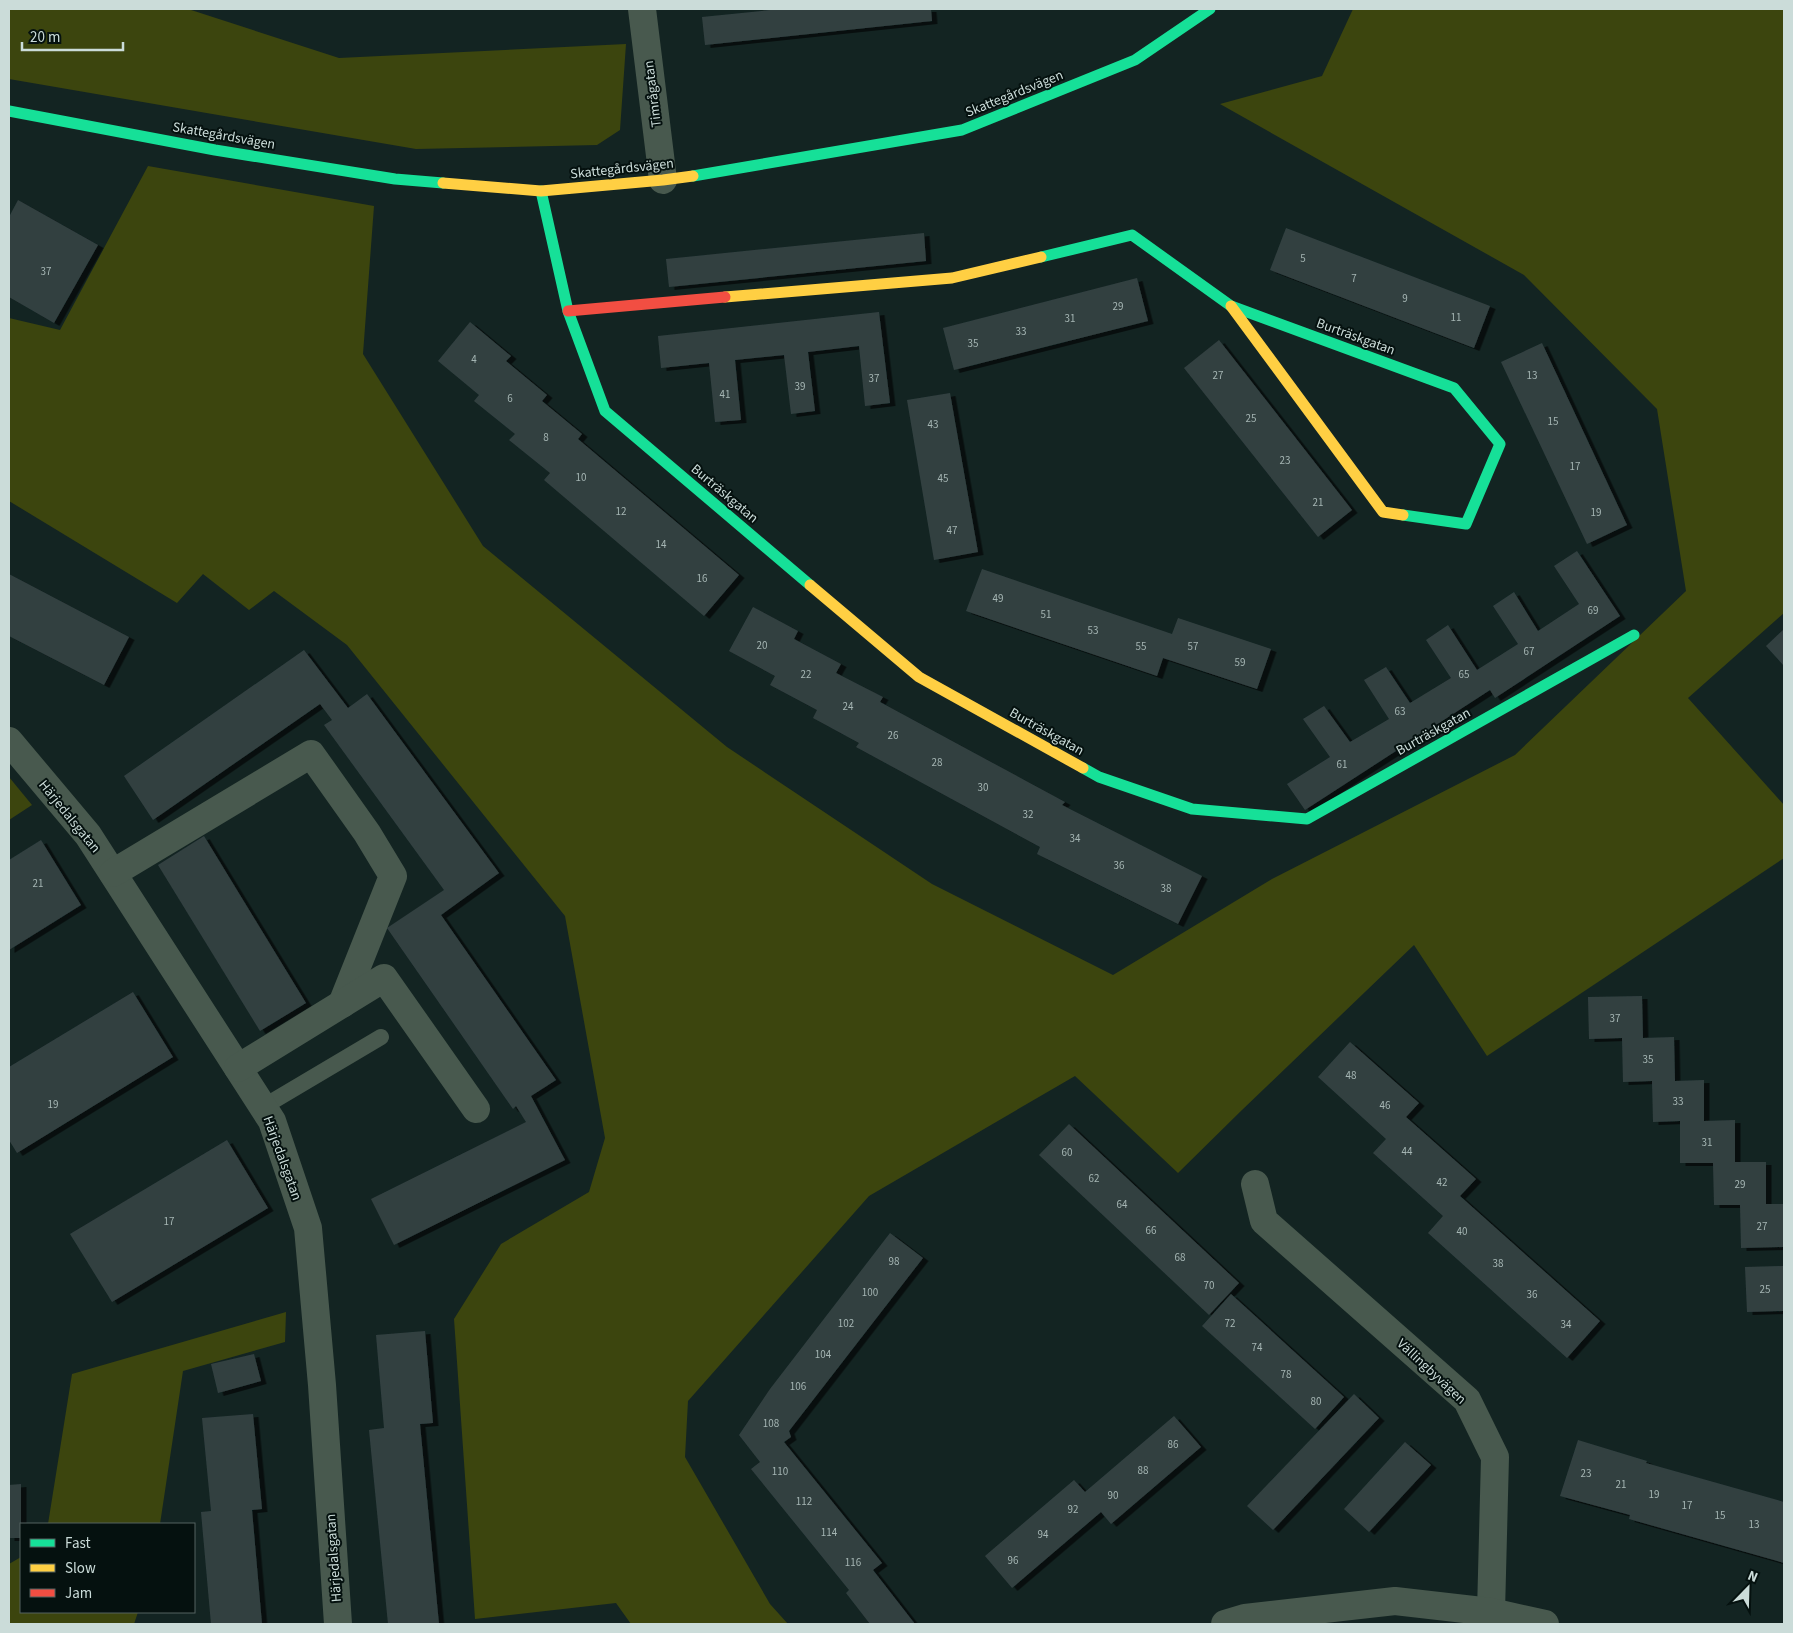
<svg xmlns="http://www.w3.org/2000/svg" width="1793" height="1633" viewBox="0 0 1793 1633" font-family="'Source Sans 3',sans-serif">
  <defs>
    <filter id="shadow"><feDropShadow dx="5.5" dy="3" stdDeviation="0" flood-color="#0009"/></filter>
  </defs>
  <rect width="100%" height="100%" fill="#132422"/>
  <g fill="#3c450e">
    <polygon points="9,9 188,9 339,58 626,44 620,130 597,145 416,149 9,79"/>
    <polygon points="1353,9 1784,9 1784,613 1688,698 1784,805 1784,858 1487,1056 1414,945 1242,1110 1178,1173 1075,1076 869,1196 688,1401 685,1457 770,1604 788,1624 631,1624 616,1603 475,1619 454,1319 501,1244 589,1192 605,1138 565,916 347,645 274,591 249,610 203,574 177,603 9,501 9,318 60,330 148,166 374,206 363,354 483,546 727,747 932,884 1113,975 1272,879 1515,755 1686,591 1657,409 1524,275 1220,104 1322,76"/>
    <polygon points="9,777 32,805 9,820"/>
    <polygon points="286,1312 285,1342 183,1371 160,1524 48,1524 72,1374"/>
    <polygon points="21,1557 21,1612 138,1612 134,1624 9,1624 9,1564"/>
  </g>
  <g fill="#324041" filter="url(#shadow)">
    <polygon points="780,9 931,9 932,21 705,45 702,17"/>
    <polygon points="18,200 98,245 54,323 9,297 9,217"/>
    <polygon points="1286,228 1490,306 1474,348 1270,270"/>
    <polygon points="924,233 926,261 669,287 666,259"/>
    <polygon points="1137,278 1148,321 954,370 943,328"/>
    <polygon points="879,312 890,403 865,406 859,346 808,352 815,411 791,414 784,355 735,360 741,420 715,422 709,363 661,368 658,336"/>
    <polygon points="470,322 511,356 506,361 547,395 542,401 582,434 578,439 739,575 704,616 544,480 550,473 509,440 515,434 474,401 479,395 438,361"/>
    <polygon points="1219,340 1352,510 1318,537 1184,368"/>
    <polygon points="1542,343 1627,525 1587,544 1501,362"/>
    <polygon points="950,393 978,552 934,560 907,400"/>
    <polygon points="1577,551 1620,616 1495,698 1490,690 1305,810 1287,784 1330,757 1303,719 1324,706 1350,742 1389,719 1364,680 1386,667 1410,703 1451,678 1426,640 1448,625 1477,670 1518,644 1493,606 1514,592 1538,631 1579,604 1554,566"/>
    <polygon points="982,569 1172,634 1178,618 1271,649 1257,689 1163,658 1157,676 966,611"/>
    <polygon points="9,574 129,637 104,685 9,636"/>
    <polygon points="753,607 798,631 794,639 841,664 836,673 883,697 880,702 1065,802 1062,805 1202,876 1178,924 1037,854 1040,847 856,747 859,743 813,718 817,710 770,685 775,676 729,651"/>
    <polygon points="1784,629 1784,666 1766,646"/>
    <polygon points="304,650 348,708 367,694 499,873 441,915 556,1080 531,1096 565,1160 394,1245 371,1199 526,1122 516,1106 513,1109 387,928 444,890 324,725 332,720 320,704 153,820 124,776"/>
    <polygon points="204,836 306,1003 260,1031 158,865"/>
    <polygon points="41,840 81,905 9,950 9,860"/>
    <polygon points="133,992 173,1057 17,1153 9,1140 9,1067"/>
    <polygon points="1642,996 1643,1038 1674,1037 1675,1081 1704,1080 1704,1121 1735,1120 1735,1162 1766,1162 1766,1204 1784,1204 1784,1247 1741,1248 1740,1205 1714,1205 1713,1163 1680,1163 1680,1121 1653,1122 1652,1081 1623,1082 1622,1038 1589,1039 1588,997"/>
    <polygon points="1350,1042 1419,1103 1406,1117 1476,1179 1460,1196 1600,1321 1567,1358 1428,1233 1443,1216 1373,1153 1386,1139 1318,1077"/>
    <polygon points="1069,1124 1239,1283 1209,1315 1039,1155"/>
    <polygon points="227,1140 268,1208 112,1302 70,1234"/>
    <polygon points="890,1233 923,1258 789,1431 791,1437 784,1442 882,1563 873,1570 915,1624 870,1624 846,1593 849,1590 751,1469 760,1462 739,1435 770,1389"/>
    <polygon points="1784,1266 1784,1311 1747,1312 1745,1267"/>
    <polygon points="1231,1294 1344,1397 1315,1429 1202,1326"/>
    <polygon points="425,1331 433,1423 420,1424 439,1624 388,1624 369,1430 384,1428 376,1335"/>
    <polygon points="254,1354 261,1381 218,1393 211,1364"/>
    <polygon points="1354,1394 1379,1418 1273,1530 1247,1506"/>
    <polygon points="253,1414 262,1509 252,1510 262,1624 211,1624 201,1512 211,1511 202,1418"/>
    <polygon points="1174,1416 1201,1447 1111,1524 1101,1512 1012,1588 985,1556 1074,1480 1085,1492"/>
    <polygon points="1578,1440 1647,1461 1646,1463 1784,1502 1784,1563 1629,1519 1630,1515 1560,1496"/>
    <polygon points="1405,1442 1431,1465 1369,1532 1344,1509"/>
    <polygon points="21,1484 21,1538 9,1538 9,1485"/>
  </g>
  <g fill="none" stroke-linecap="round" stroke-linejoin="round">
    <polyline stroke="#48594e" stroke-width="16" points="263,1107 381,1037"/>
    <g stroke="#48594e" stroke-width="28">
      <polyline points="642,9 663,180"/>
      <polyline points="9,741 88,835 272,1121 308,1228 322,1385 338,1624"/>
      <polyline points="113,873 311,754 367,833 393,876 342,1004"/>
      <polyline points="238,1068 384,978 476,1109"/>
      <polyline points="1255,1184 1264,1221 1467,1400 1495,1457 1491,1612"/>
      <polyline points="1225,1624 1245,1618 1395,1601 1491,1612 1545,1624"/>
    </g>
    <g stroke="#16e098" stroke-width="11">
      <polyline points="9,111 215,150 395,179 443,183"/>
      <polyline points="693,176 962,130 1135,60 1210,9"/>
      <polyline points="541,191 568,311 605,411 810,585"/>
      <polyline points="1041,257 1132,235 1231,306 1454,388 1500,444 1466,524 1403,515"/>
      <polyline points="1083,768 1099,777 1192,809 1307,819 1634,635"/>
    </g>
    <g stroke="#ffcf43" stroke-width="11">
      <polyline points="443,183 541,191 663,180 693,176"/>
      <polyline points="725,297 952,278 1041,257"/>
      <polyline points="1231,306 1383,512 1403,515"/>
      <polyline points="810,585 919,677 1083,768"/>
    </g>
    <polyline stroke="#f24e42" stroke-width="11" points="568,311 725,297"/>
  </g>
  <g text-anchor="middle" stroke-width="4" stroke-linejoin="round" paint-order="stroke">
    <g font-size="11" fill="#a5b5b3">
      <text x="1303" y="262">5</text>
      <text x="46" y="275">37</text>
      <text x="1354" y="282">7</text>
      <text x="1405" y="302">9</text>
      <text x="1118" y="310">29</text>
      <text x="1456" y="321">11</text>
      <text x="1070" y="322">31</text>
      <text x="1021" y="335">33</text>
      <text x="973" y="347">35</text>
      <text x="474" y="363">4</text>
      <text x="1218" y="379">27</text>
      <text x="1532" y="379">13</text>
      <text x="874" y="382">37</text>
      <text x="800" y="390">39</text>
      <text x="725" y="398">41</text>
      <text x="510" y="402">6</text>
      <text x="1251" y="422">25</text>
      <text x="1553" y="425">15</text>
      <text x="933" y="428">43</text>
      <text x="546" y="441">8</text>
      <text x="1285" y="464">23</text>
      <text x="1575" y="470">17</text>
      <text x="581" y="481">10</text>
      <text x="943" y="482">45</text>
      <text x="1318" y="506">21</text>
      <text x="621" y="515">12</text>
      <text x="1596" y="516">19</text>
      <text x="952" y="534">47</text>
      <text x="661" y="548">14</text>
      <text x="702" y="582">16</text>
      <text x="998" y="602">49</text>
      <text x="1593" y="614">69</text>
      <text x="1046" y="618">51</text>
      <text x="1093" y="634">53</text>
      <text x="762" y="649">20</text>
      <text x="1141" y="650">55</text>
      <text x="1193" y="650">57</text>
      <text x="1529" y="655">67</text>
      <text x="1240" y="666">59</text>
      <text x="806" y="678">22</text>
      <text x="1464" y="678">65</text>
      <text x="848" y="710">24</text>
      <text x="1400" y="715">63</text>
      <text x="893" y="739">26</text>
      <text x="937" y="766">28</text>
      <text x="1342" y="768">61</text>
      <text x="983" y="791">30</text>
      <text x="1028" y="818">32</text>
      <text x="1075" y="842">34</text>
      <text x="1119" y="869">36</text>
      <text x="38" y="887">21</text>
      <text x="1166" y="892">38</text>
      <text x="1615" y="1022">37</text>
      <text x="1648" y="1063">35</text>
      <text x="1351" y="1079">48</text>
      <text x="1678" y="1105">33</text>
      <text x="53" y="1108">19</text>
      <text x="1385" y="1109">46</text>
      <text x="1707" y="1146">31</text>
      <text x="1407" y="1155">44</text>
      <text x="1067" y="1156">60</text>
      <text x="1094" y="1182">62</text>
      <text x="1442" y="1186">42</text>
      <text x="1740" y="1188">29</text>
      <text x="1122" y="1208">64</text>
      <text x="169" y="1225">17</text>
      <text x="1762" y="1230">27</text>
      <text x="1151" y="1234">66</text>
      <text x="1462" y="1235">40</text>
      <text x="1180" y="1261">68</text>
      <text x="894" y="1265">98</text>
      <text x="1498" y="1267">38</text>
      <text x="1209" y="1289">70</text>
      <text x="1765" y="1293">25</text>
      <text x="870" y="1296">100</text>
      <text x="1532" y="1298">36</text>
      <text x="846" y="1327">102</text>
      <text x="1230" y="1327">72</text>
      <text x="1566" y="1328">34</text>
      <text x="1257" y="1351">74</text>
      <text x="823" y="1358">104</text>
      <text x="1286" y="1378">78</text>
      <text x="798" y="1390">106</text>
      <text x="1316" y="1405">80</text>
      <text x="771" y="1427">108</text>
      <text x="1173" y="1448">86</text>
      <text x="1143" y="1474">88</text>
      <text x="780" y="1475">110</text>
      <text x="1586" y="1477">23</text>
      <text x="1621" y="1488">21</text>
      <text x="1654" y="1498">19</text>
      <text x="1113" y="1499">90</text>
      <text x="804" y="1505">112</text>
      <text x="1687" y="1509">17</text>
      <text x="1073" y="1513">92</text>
      <text x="1720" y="1519">15</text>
      <text x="1754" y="1528">13</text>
      <text x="829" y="1536">114</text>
      <text x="1043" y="1538">94</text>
      <text x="1013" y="1564">96</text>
      <text x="853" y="1566">116</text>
    </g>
    <g font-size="14" fill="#cbdcd9" stroke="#05110f">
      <text transform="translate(1014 93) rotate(-22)" y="5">Skattegårdsvägen</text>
      <text transform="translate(652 94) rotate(-97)" y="5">Timrågatan</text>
      <text transform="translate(224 135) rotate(10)" y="5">Skattegårdsvägen</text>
      <text transform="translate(622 168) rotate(-6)" y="5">Skattegårdsvägen</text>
      <text transform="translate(1356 336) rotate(20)" y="5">Burträskgatan</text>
      <text transform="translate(725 493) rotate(40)" y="5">Burträskgatan</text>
      <text transform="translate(1047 731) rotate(29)" y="5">Burträskgatan</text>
      <text transform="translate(1433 731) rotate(-29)" y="5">Burträskgatan</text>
      <text transform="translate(70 816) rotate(51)" y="5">Härjedalsgatan</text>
      <text transform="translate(283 1158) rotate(70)" y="5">Härjedalsgatan</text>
      <text transform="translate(1432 1371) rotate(43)" y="5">Vällingbyvägen</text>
      <text transform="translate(333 1558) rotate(-94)" y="5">Härjedalsgatan</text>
    </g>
  </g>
  <rect width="1793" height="1633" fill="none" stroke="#cbdcd9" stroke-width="20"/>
  <rect x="20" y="1523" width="175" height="90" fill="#05110f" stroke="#546260"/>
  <rect x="30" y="1539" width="25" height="8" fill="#16e098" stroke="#546260"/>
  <text x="65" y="1548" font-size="15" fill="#cbdcd9">Fast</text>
  <rect x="30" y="1564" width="25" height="8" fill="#ffcf43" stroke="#546260"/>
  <text x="65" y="1573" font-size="15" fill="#cbdcd9">Slow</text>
  <rect x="30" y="1589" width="25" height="8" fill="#f24e42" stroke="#546260"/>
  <text x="65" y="1598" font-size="15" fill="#cbdcd9">Jam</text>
  <g transform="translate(1748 1588) rotate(23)" stroke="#05110f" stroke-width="4" paint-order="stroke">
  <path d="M0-4L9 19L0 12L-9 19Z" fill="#cbdcd9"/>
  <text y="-8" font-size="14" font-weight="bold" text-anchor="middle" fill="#cbdcd9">N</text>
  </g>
  <path d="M22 42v8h101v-8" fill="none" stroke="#cbdcd9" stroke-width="2.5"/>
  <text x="30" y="42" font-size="15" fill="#cbdcd9" stroke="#05110f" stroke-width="4" paint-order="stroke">20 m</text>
</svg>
